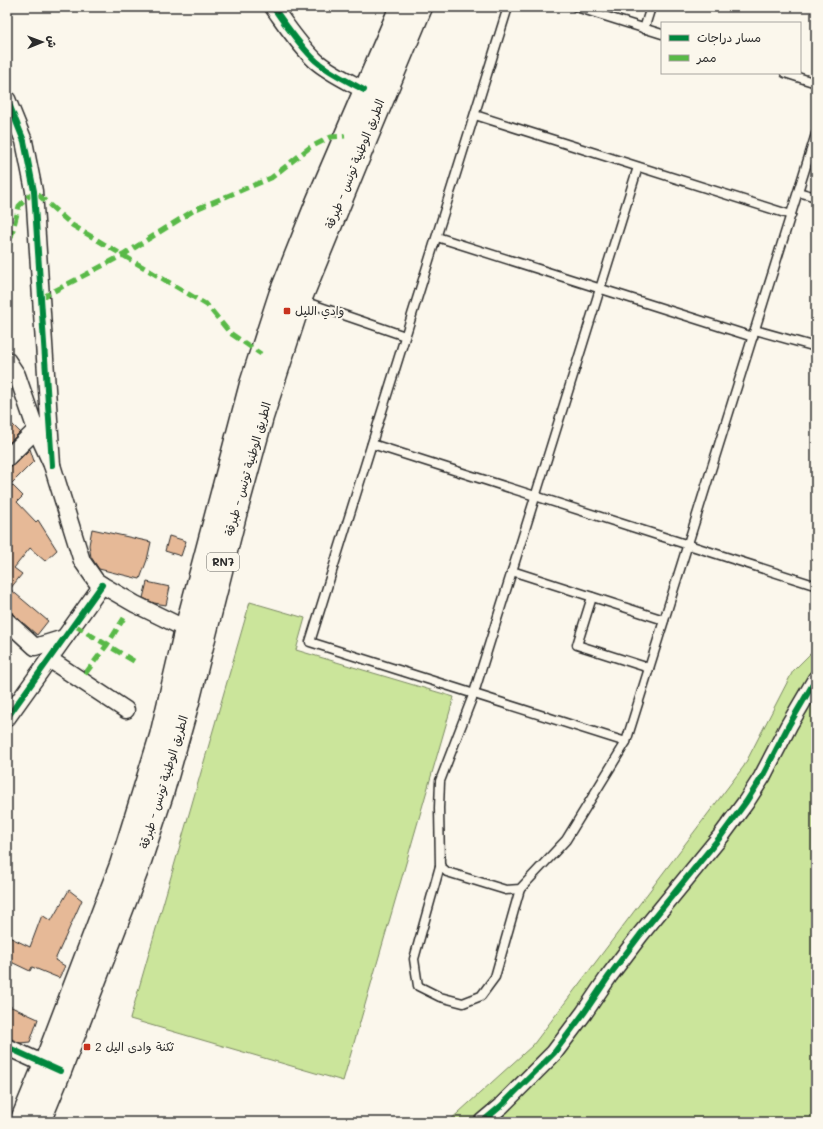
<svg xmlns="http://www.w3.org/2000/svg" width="823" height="1129" viewBox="0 0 823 1129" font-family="Mali,'Playpen Sans Arabic',sans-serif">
  <rect width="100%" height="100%" fill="#fbf7ec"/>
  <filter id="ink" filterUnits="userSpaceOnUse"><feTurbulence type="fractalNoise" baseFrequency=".025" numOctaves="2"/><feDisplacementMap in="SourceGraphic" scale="8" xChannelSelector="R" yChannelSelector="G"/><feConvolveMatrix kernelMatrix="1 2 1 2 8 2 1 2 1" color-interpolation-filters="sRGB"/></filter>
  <g filter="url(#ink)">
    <g fill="#cbe59b" stroke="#7b8863">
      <polygon points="250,602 305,618 296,650 454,697 343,1081 130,1019"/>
      <polygon points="816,648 816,1122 448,1122 533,1045 744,766 793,671"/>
    </g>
    <g fill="#e6b997" stroke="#2b2b2b">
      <polygon points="7,419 20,432 7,445"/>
      <polygon points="30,449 34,461 11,484 23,496 17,502 36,522 38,520 57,550 45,561 30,548 14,568 22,574 10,589 48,621 37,635 13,614 7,611 7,467 14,465"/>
      <polygon points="92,529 151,542 147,560 140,579 99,569 91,557 89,545"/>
      <polygon points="169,536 186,541 181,556 165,551"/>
      <polygon points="147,582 170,587 166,605 154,603 143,598"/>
      <polygon points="69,890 82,900 55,960 65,966 59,978 32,967 30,971 7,960 7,936 30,947 42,915 51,921"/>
      <polygon points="7,1005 38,1019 30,1042 20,1043 7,1038"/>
    </g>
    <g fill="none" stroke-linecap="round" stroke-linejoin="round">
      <g stroke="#2b2b2b" stroke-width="11">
        <g id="lane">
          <polyline points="508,7 310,642 626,742 816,134"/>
          <polyline points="576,7 662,34"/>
          <polyline points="644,29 651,7"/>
          <polyline points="785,73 816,83"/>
          <polyline points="475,115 791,215"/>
          <polyline points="798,192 816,197"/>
          <polyline points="437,237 753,337"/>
          <polyline points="300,300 405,336"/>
          <polyline points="755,330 816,347"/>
          <polyline points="372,444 814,585 816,584"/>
          <polyline points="512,571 664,620"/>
          <polyline points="592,597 577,645 649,668"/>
          <polyline points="626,742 566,840 520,889 506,890 447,872 440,866 439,808 440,781 474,693 638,167"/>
          <polyline points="440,866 414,959 418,986 440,997 463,1003 481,996 495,977 520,889"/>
        </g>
      </g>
      <g stroke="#2b2b2b" stroke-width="19">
        <g id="street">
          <path d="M273,7C286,25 299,45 316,61C330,73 348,81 364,90"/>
          <polyline points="7,99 24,141 34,191 52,465"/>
          <polyline points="7,360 17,375 36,430 52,465 82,561 96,581 102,585 135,604 186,629"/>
          <polyline points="7,458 36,430"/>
          <polyline points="7,621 35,647 64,638"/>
          <polyline points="49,659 126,710"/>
          <polyline points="7,718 102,585"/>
          <polyline points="7,1047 55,1069"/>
          <polyline points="482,1122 501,1106 554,1053 584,1013 609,976 640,935 721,836 746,802 762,777 789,725 816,679"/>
        </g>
      </g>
      <g stroke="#2b2b2b" stroke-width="25">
        <g id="primary">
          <polyline points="21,1122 45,1064 121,865 161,736 186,629 251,384 280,295 318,200 401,7"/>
          <polyline points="39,1122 60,1071 137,870 162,794 188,702 235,515 262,417 300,300 368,134 421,7"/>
        </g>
      </g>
      <use href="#lane" stroke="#fbf7ec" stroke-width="8"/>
      <use href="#street" stroke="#fbf7ec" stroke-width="16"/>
      <use href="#primary" stroke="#fbf7ec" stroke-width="22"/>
      <g stroke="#58b947" stroke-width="5" stroke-dasharray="10 5" stroke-linecap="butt">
        <polyline points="7,253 19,206 34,191 72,225 207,305 230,333 261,354"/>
        <polyline points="41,298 123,255 196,209 271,178 309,148 331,137 345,136"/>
        <polyline points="74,625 137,663"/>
        <polyline points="85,674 107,645 124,618"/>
      </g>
      <g stroke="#fbf7ec" stroke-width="8">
        <g id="cycleway">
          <path d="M273,7C286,25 299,45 316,61C330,73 348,81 364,90"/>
          <polyline points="7,99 24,141 34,191 52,465"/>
          <polyline points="7,718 102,585"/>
          <polyline points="7,1047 60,1071"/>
          <polyline points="482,1122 501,1106 554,1053 584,1013 609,976 640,935 721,836 746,802 762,777 789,725 816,679"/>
        </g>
      </g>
      <use href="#cycleway" stroke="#00873e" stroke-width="6"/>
    </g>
  </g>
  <g fill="#c8321e" stroke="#fbf7ec" stroke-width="1.5">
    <rect x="283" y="307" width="8" height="8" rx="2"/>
    <rect x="83" y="1043" width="8" height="8" rx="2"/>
  </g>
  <g text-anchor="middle" stroke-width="4" stroke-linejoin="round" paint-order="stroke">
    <rect fill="#fbf7ec" stroke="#696865" stroke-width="1" x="207" y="553" width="32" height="18" rx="3"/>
    <g font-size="11" font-weight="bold" fill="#2b2b2b">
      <text x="223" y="566">RN7</text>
    </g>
    <g font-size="12" fill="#2b2b2b" stroke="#fbf7ec">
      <text transform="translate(355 164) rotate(-68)" y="4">الطريق الوطنية تونس - طبرقة</text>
      <text transform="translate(248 469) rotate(-74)" y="4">الطريق الوطنية تونس - طبرقة</text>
      <text transform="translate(164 782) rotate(-73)" y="4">الطريق الوطنية تونس - طبرقة</text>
    </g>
    <g font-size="12" fill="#2b2b2b" stroke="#fbf7ec" text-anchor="start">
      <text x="295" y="315">وادي الليل</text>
      <text x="95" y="1051">ثكنة وادى اليل 2</text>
    </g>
  </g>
  <rect width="823" height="1129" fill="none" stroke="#fbf7ec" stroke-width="24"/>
  <rect x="12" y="12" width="799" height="1105" fill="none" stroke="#2b2b2b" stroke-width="1.5" filter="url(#ink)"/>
  <rect x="661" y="22" width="140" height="52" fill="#fbf7ec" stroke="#a8a59f"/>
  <rect x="669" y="35" width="20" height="6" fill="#00873e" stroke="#a8a59f"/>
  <text x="697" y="42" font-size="12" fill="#2b2b2b">مسار دراجات</text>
  <rect x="669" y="55" width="20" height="6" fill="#58b947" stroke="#a8a59f"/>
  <text x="697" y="62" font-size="12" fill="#2b2b2b">ممر</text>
  <g transform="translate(42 42) rotate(89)" stroke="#fbf7ec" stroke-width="3" paint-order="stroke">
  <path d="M0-3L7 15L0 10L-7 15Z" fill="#2b2b2b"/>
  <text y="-6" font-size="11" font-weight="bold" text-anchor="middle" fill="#2b2b2b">ش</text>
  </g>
</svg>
